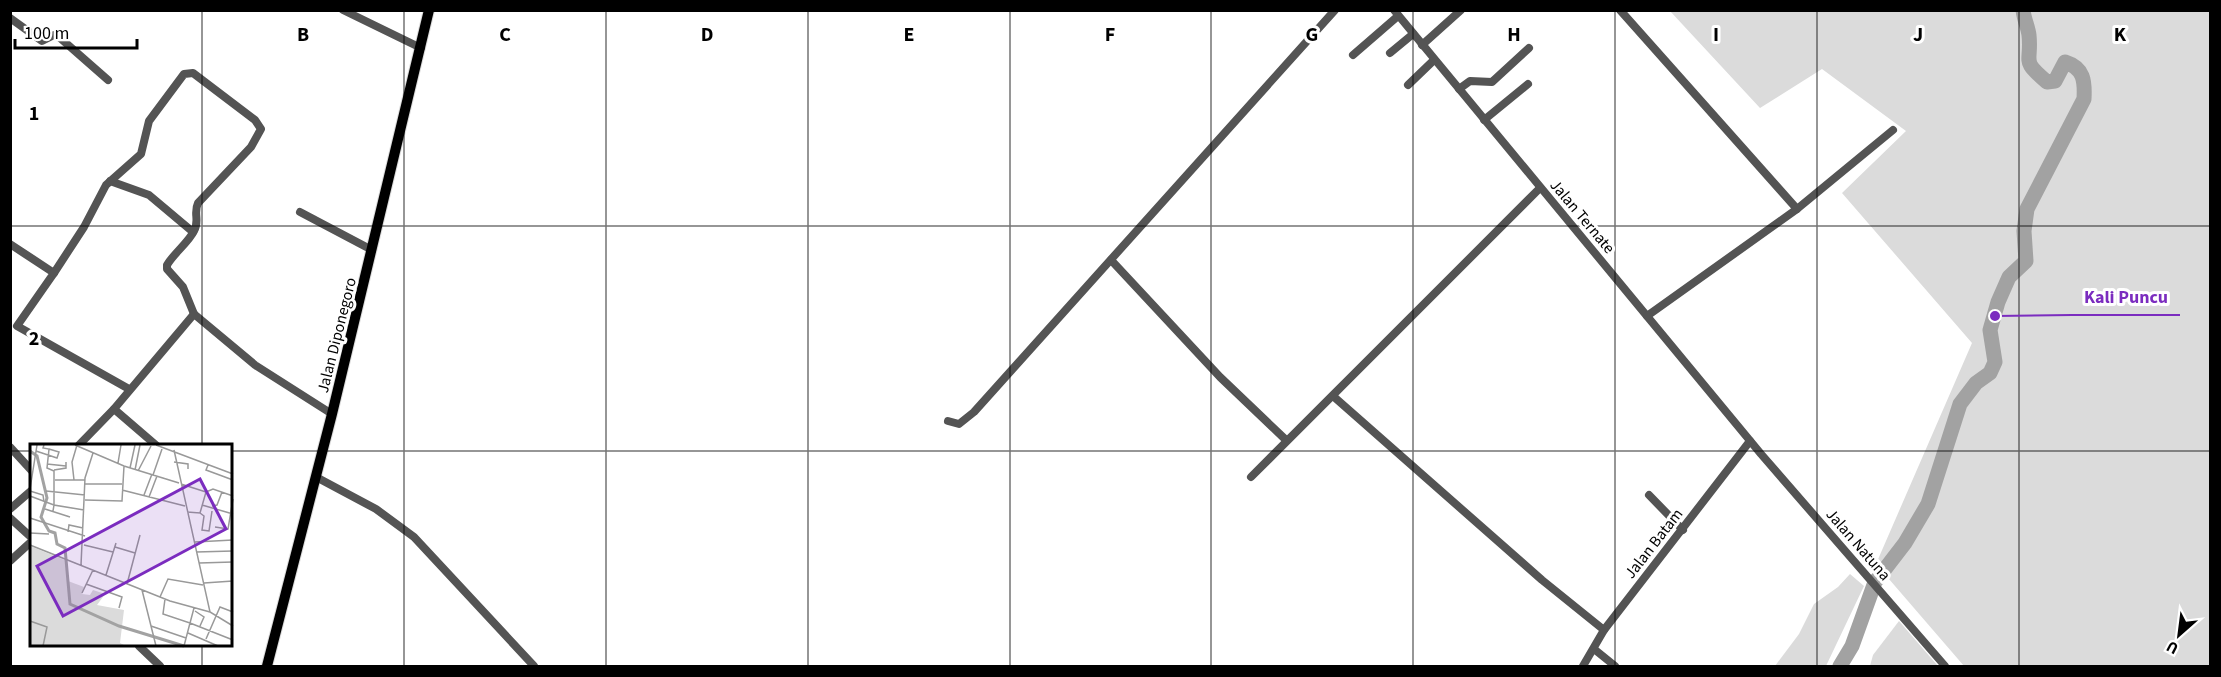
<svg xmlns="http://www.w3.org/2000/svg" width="2221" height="677" viewBox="0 0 2221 677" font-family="'Source Sans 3',sans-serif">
  <rect width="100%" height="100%" fill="#fff"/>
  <g fill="#dbdbdb">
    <polygon points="1670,11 2210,11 2210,666 1964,666 1876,564 1972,343 1842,193 1906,131 1822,69 1760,108"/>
    <polygon points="1850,574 1864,586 1826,666 1775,666 1799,634 1814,604 1838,587"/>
    <polygon points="1899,621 1938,666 1870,666 1873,655"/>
  </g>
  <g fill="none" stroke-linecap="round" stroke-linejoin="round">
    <path stroke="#a2a2a2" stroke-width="15" d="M1840,666L1852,646L1875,582L1905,543L1928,504L1960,404L1976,383L1990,373L1995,362L1990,330L1998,302L2009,277L2026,261L2024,231L2027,209L2084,99C2085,81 2084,68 2065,62L2055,81L2047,82C2020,59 2032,64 2029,35C2028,27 2024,19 2023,10"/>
    <g stroke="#dbdbdb" stroke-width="12">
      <polyline id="major" points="267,666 332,414 429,10"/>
    </g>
    <g stroke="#545454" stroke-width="8">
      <polyline points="343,10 421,48"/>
      <polyline points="1394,10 1761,454 1945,666"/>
      <polyline points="1620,10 1797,209"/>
      <polyline points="10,18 42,41 54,35 59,37 108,80"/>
      <polyline points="1422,45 1461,10"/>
      <polyline points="1390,53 1413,34"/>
      <polyline points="1353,55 1398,16"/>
      <polyline points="1408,85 1434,60"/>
      <polyline points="1459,89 1470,81 1492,82 1529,48"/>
      <polyline points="1484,120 1528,84"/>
      <polyline points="110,181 149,195 193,232"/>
      <polyline points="300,212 372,250"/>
      <polyline points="10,244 54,273 17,326 129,389"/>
      <polyline points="1111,260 1220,377 1286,440"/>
      <path d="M54,273L84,227L106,185L141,154L149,121L184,74L193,73L255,120L261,129L251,147L198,203C193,213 200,221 194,231C188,243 174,253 167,265V269L183,287L194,314"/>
      <polyline points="1647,316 1797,209 1893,130"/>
      <polyline points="1333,396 1542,580 1604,630"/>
      <polyline points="114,409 157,446"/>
      <polyline points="948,421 959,424 974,412 1335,10"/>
      <polyline points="78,446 114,409 194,314 255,365 332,414"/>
      <polyline points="10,447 32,471"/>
      <polyline points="316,477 376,509 414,537 534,666"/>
      <polyline points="1251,477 1540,188"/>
      <polyline points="1649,495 1683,530"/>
      <polyline points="10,509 32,490"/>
      <polyline points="10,518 32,538"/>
      <polyline points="10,561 32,541"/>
      <polyline points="139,646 160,666"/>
      <polyline points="1594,649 1615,666"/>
      <polyline points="1583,666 1604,630 1750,441"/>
    </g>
    <use href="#major" stroke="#000" stroke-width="10"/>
  </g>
  <path fill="none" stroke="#000" stroke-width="1.5" stroke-opacity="0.55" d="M202,10V446M404,10V666M606,10V666M808,10V666M1010,10V666M1211,10V666M1413,10V666M1615,10V666M1817,10V666M2019,10V666M10,226H2210M10,451H32M231,451H2210M202,646V666"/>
  <g text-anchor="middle" stroke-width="6" stroke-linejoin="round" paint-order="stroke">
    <g font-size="16" fill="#000" stroke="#fff">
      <text transform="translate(1583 216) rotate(50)" y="6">Jalan Ternate</text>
      <text transform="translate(336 335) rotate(-76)" y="6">Jalan Diponegoro</text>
      <text transform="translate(1653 543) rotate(-52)" y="6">Jalan Batam</text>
      <text transform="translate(1859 544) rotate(49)" y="6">Jalan Natuna</text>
    </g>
  </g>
  <g transform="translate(30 444)">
    <rect width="202" height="202" fill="#fff"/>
    <path d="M0,102L37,117L38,137L54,143L52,150L60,151L63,146L75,150L67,161L94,166L90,199L96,202H0Z" fill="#dbdbdb"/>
    <path fill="none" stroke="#a2a2a2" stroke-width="3" d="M0,7L7,12L17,54L11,73L19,87L25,89L27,100L35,104L40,160L89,182L154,202"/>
    <path fill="none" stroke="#999" stroke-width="1.5" d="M14,1L13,4L19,5L17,24L24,27V61L54,66M45,1L94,22L149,39M126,1L203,30M144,6L180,168L203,182M6,7L27,14L29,8L19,5M144,18L158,20V25M88,19L91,1M17,20L36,22M178,21L176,26L203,36M100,24L105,1M24,26L36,24V18M105,26L110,1M108,27L121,2M123,31L132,5M25,36H55M44,36L42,18L47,1M55,40H92M151,40L176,48L170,69L157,68M0,45L7,1M92,46L155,62M0,47L13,51L14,58M16,47L55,51M176,48L183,45L203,52M114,51L122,30M0,52L24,61L23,67M119,53L127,32M55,56L92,57L94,22M172,61L203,70M182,62L187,61L192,48M15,65L40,73M170,69L174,72L172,86L179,87L182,67M0,74L55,92M185,83L198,85L203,55M38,88L39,81L53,84M0,89L19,90M165,98L203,96M0,101L140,157L180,168M54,101L83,108M85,103L105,109M166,108L203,107M169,119L203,118M51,121L55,34L63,9M76,131L86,99M174,139L203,137M56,140L92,153L89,164M97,140L110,91M112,146L126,202M52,149L63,126M130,153L138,135L173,141M135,155L133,170L160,179L154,202M164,164L160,179L203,196M165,167L174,173L170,182M0,177L17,183L13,202M121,182L156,194M158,189L188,202M176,195L190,163L203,168"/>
    <path fill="#7b2cbf" fill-opacity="0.15" stroke="#7b2cbf" stroke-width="3" d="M170,35L196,85L33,172L7,122Z"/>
    <rect width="202" height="202" fill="none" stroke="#000" stroke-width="3"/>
  </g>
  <g font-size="20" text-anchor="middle" font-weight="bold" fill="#000" stroke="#fff" stroke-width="6" stroke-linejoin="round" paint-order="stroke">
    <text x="303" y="41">B</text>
    <text x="505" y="41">C</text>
    <text x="707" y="41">D</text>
    <text x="909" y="41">E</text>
    <text x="1110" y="41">F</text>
    <text x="1312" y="41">G</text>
    <text x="1514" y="41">H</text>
    <text x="1716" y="41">I</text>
    <text x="1918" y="41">J</text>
    <text x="2120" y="41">K</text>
    <text x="34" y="120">1</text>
    <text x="34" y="345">2</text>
  </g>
  <path fill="none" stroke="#7b2cbf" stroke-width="2" d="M1995 316L2072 315H2180"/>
  <circle fill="#7b2cbf" stroke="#fff" stroke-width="2" cx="1995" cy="316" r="6"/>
  <g font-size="18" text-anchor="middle" font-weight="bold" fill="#7b2cbf" stroke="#fff" stroke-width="6" stroke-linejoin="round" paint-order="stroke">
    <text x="2126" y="303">Kali Puncu</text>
  </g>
  <rect width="2221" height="677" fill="none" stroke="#000000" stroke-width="24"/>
  <g transform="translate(2179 635) rotate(208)" stroke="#ffffff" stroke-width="4.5" paint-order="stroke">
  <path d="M0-4.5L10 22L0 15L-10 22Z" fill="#000000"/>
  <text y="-9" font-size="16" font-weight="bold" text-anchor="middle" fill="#000000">U</text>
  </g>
  <path d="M15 39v9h122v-9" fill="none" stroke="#000000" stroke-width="3"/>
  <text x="24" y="39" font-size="18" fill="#000000" stroke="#ffffff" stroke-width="4.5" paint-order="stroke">100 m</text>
</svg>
